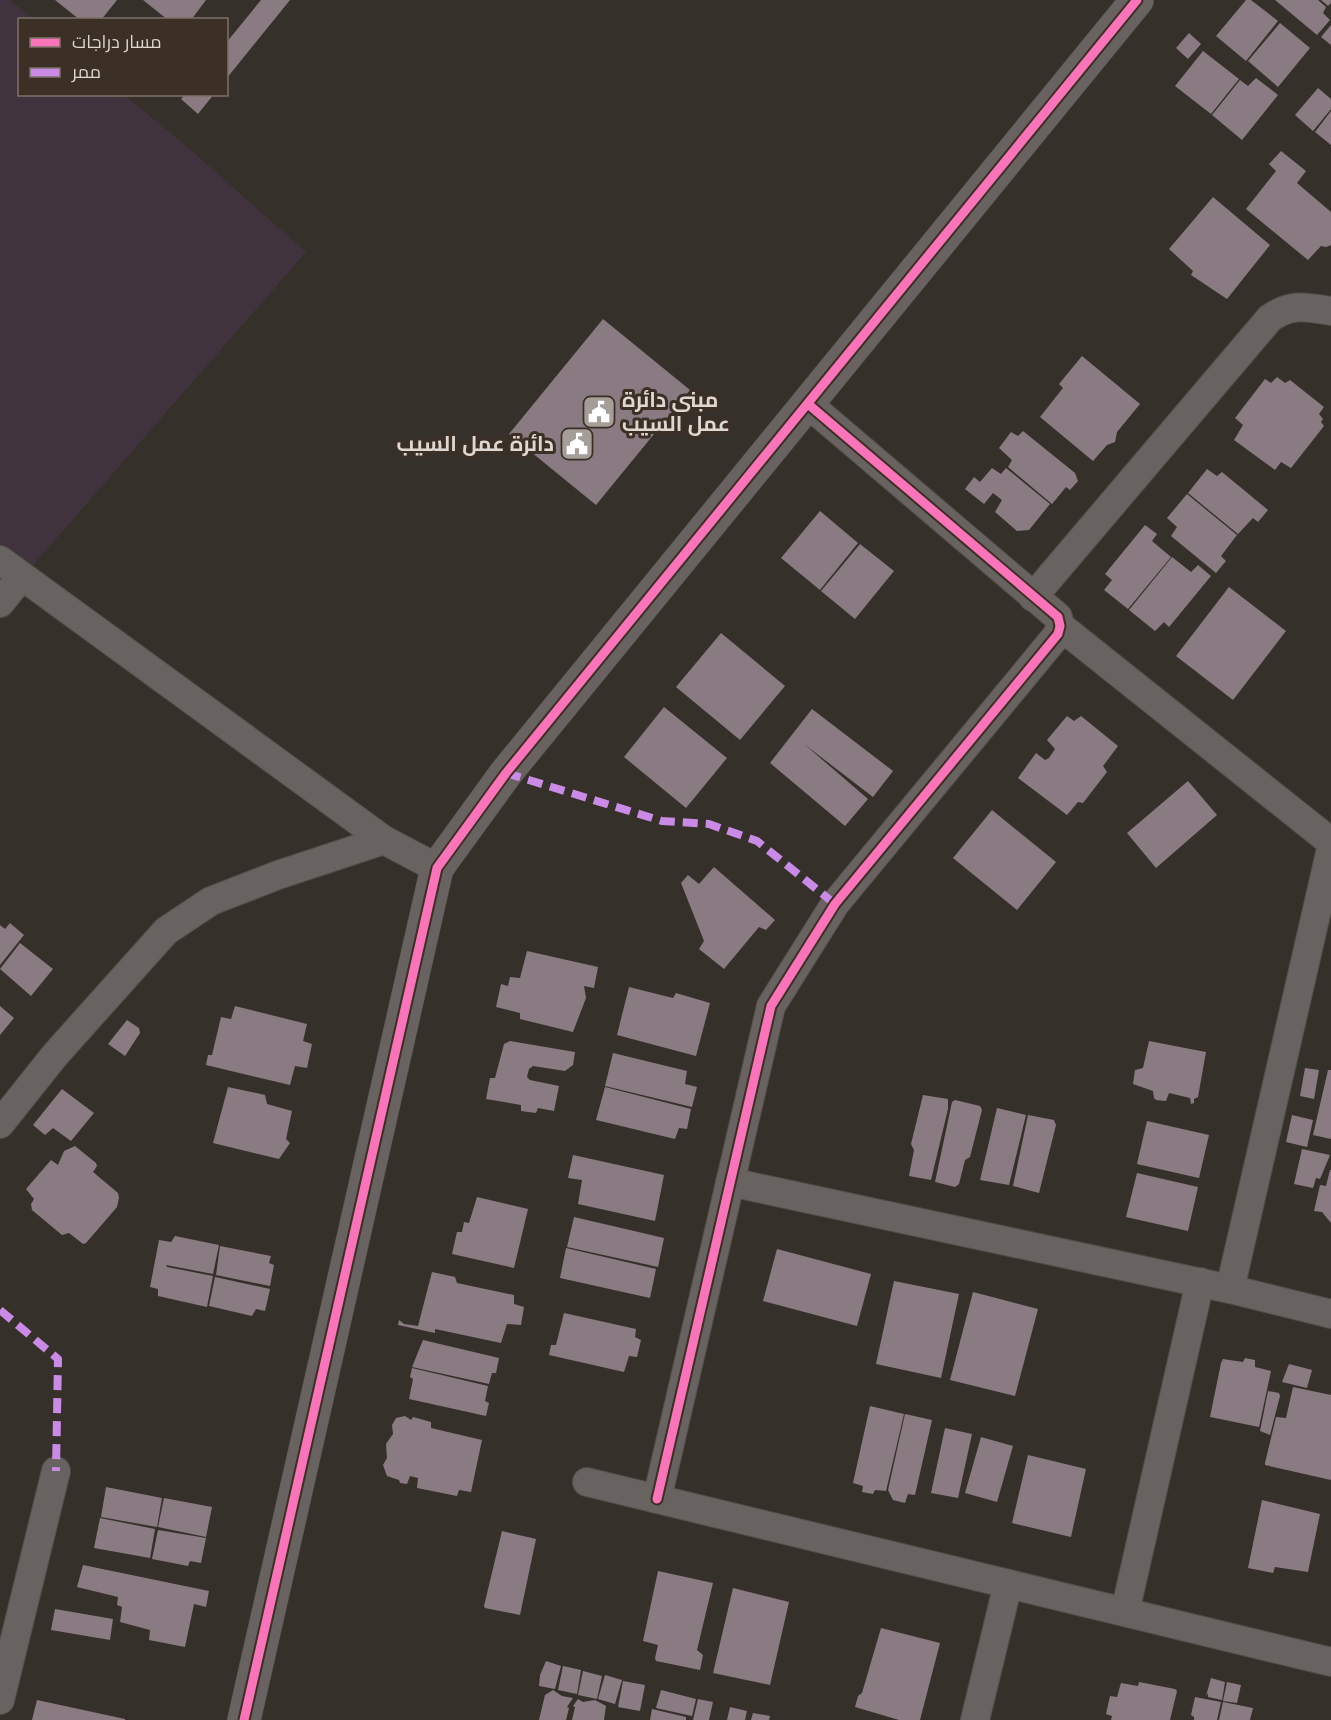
<svg xmlns="http://www.w3.org/2000/svg" width="1331" height="1720" viewBox="0 0 1331 1720" font-family="'Space Grotesk',Cairo,sans-serif">
  <rect width="100%" height="100%" fill="#36302b"/>
  <polygon fill="#40333e" points="0,0 10,0 33,19 20,20 20,94 124,95 184,144 306,252 0,603"/>
  <g fill="#8a7b82">
    <polygon points="55,0 117,0 101,20 80,20"/>
    <polygon points="143,0 206,0 191,20 168,20"/>
    <polygon points="261,0 290,0 226,79 226,43"/>
    <polygon points="1246,0 1251,0 1278,21 1246,61 1216,36"/>
    <polygon points="1275,0 1318,0 1326,7 1323,13 1330,20 1317,35"/>
    <polygon points="1321,0 1331,0 1331,3 1328,6"/>
    <polygon points="1280,23 1310,48 1278,87 1248,61"/>
    <polygon points="1331,25 1331,45 1321,37"/>
    <polygon points="1189,33 1201,44 1188,59 1176,48"/>
    <polygon points="1203,51 1239,79 1211,114 1175,86"/>
    <polygon points="1256,78 1278,95 1242,140 1212,115 1240,80 1248,86"/>
    <polygon points="1318,88 1331,99 1331,109 1313,131 1295,115"/>
    <polygon points="185,94 214,94 198,114 181,99"/>
    <polygon points="1331,111 1331,145 1315,132"/>
    <polygon points="1281,151 1306,171 1297,183 1331,212 1331,245 1326,247 1321,246 1308,260 1246,209 1276,171 1269,164"/>
    <polygon points="1213,197 1270,245 1227,299 1191,275 1193,271 1169,249"/>
    <polygon points="603,319 690,390 596,505 509,434"/>
    <polygon points="1082,356 1140,404 1117,432 1115,442 1107,445 1093,461 1040,417 1063,388 1059,384"/>
    <polygon points="1277,377 1285,383 1290,380 1324,407 1319,414 1323,419 1321,422 1324,426 1291,468 1281,462 1275,470 1234,440 1243,425 1235,418 1265,379 1271,383"/>
    <polygon points="1023,431 1075,473 1078,481 1070,490 1066,487 1052,504 1008,467 1012,460 999,448 1011,432 1018,436"/>
    <polygon points="992,468 1001,474 1006,468 1050,504 1029,530 1017,531 995,512 1002,500 993,493 984,504 965,489 974,477 980,482"/>
    <polygon points="1207,469 1217,476 1222,472 1268,510 1258,522 1253,518 1238,534 1188,493"/>
    <polygon points="1187,494 1237,535 1221,556 1226,561 1216,573 1171,536 1177,527 1167,518"/>
    <polygon points="820,511 858,543 820,590 781,558"/>
    <polygon points="1145,525 1157,534 1152,541 1171,557 1128,609 1104,590 1112,580 1105,574"/>
    <polygon points="860,544 894,571 855,619 821,591"/>
    <polygon points="1172,557 1191,572 1198,565 1211,576 1169,627 1164,622 1155,631 1129,610"/>
    <polygon points="1229,587 1286,631 1233,700 1176,656"/>
    <polygon points="721,633 785,686 740,740 676,687"/>
    <polygon points="664,707 727,758 686,808 624,757"/>
    <polygon points="812,709 893,771 873,797 804,744 868,799 845,826 770,763"/>
    <polygon points="1067,716 1074,721 1081,716 1118,746 1103,766 1107,772 1083,803 1078,802 1067,815 1018,778 1036,753 1045,760 1049,758 1055,749 1047,740"/>
    <polygon points="1188,781 1217,815 1156,868 1127,833"/>
    <polygon points="992,810 1056,862 1017,910 953,858"/>
    <polygon points="714,867 775,920 766,930 759,927 724,969 699,949 704,941 681,883 688,875 699,884"/>
    <polygon points="10,923 24,935 0,965 0,925 5,929"/>
    <polygon points="20,943 53,969 31,996 0,969"/>
    <polygon points="527,951 598,967 594,988 584,986 586,998 573,1032 520,1019 520,1013 496,1007 501,984 508,986 510,977 520,978"/>
    <polygon points="629,987 673,998 676,993 710,1003 696,1056 617,1035"/>
    <polygon points="0,1006 14,1018 0,1035"/>
    <polygon points="235,1006 307,1024 303,1041 312,1044 307,1068 295,1066 290,1085 206,1065 208,1055 212,1055 221,1017 231,1019"/>
    <polygon points="127,1020 139,1028 140,1033 125,1056 108,1044"/>
    <polygon points="510,1041 575,1052 573,1065 565,1071 533,1066 529,1069 527,1077 530,1080 559,1086 554,1111 538,1108 536,1113 521,1111 521,1105 486,1099 490,1078 495,1078 504,1044"/>
    <polygon points="1149,1041 1206,1052 1198,1097 1194,1099 1194,1103 1191,1104 1190,1098 1169,1093 1166,1101 1156,1100 1154,1098 1153,1091 1133,1084 1135,1070 1143,1068"/>
    <polygon points="613,1053 687,1071 685,1084 697,1087 692,1107 605,1086"/>
    <polygon points="1305,1068 1319,1070 1314,1099 1300,1096"/>
    <polygon points="1328,1070 1331,1070 1331,1139 1313,1135"/>
    <polygon points="228,1087 265,1095 267,1104 292,1111 286,1139 290,1143 279,1159 213,1143"/>
    <polygon points="605,1087 691,1109 687,1129 679,1128 675,1139 596,1120"/>
    <polygon points="62,1089 94,1113 71,1141 53,1128 45,1135 33,1125"/>
    <polygon points="923,1095 948,1099 948,1109 931,1180 909,1176 914,1150 911,1144"/>
    <polygon points="955,1100 980,1106 982,1110 970,1157 965,1160 959,1184 955,1187 935,1182 952,1102"/>
    <polygon points="997,1108 1026,1115 1009,1185 980,1180"/>
    <polygon points="1028,1115 1054,1120 1056,1125 1039,1193 1013,1186"/>
    <polygon points="1292,1115 1313,1120 1307,1147 1286,1142"/>
    <polygon points="1147,1121 1209,1135 1199,1178 1137,1164"/>
    <polygon points="75,1146 96,1163 97,1166 93,1172 118,1193 119,1198 117,1207 86,1243 83,1244 69,1233 62,1235 32,1210 31,1204 34,1199 26,1189 51,1160 58,1165 64,1151"/>
    <polygon points="1302,1149 1330,1155 1320,1179 1316,1178 1313,1188 1294,1184"/>
    <polygon points="573,1155 664,1175 655,1221 578,1204 582,1180 568,1178"/>
    <polygon points="1330,1170 1331,1170 1331,1223 1322,1212 1314,1211 1320,1185 1326,1186"/>
    <polygon points="1137,1173 1198,1187 1188,1231 1126,1217"/>
    <polygon points="477,1197 528,1209 514,1268 452,1254 457,1232 462,1232 464,1222 469,1223"/>
    <polygon points="574,1217 664,1238 658,1267 567,1247"/>
    <polygon points="175,1236 219,1245 213,1274 166,1265 167,1267 213,1276 207,1307 158,1296 158,1289 150,1287 159,1240 171,1242"/>
    <polygon points="220,1246 271,1256 269,1263 274,1265 270,1286 216,1275"/>
    <polygon points="566,1248 656,1269 650,1298 560,1278"/>
    <polygon points="777,1249 871,1274 857,1326 763,1301"/>
    <polygon points="432,1272 455,1277 457,1283 514,1295 514,1304 524,1307 521,1325 507,1324 501,1343 435,1329 435,1333 398,1325 399,1320 404,1324 418,1326"/>
    <polygon points="215,1277 270,1289 265,1311 256,1309 252,1316 209,1306"/>
    <polygon points="894,1281 959,1294 941,1378 876,1364"/>
    <polygon points="973,1292 1038,1309 1015,1396 950,1380"/>
    <polygon points="564,1313 636,1329 635,1337 641,1340 637,1357 629,1356 624,1372 549,1355 551,1345 556,1345"/>
    <polygon points="423,1340 499,1358 496,1373 492,1373 489,1384 412,1367"/>
    <polygon points="1245,1358 1255,1360 1255,1367 1271,1371 1259,1427 1210,1417 1221,1363 1223,1359 1243,1362"/>
    <polygon points="1289,1364 1312,1370 1307,1388 1282,1382"/>
    <polygon points="412,1368 488,1386 485,1401 489,1403 486,1416 409,1399 413,1379 410,1377"/>
    <polygon points="1293,1387 1331,1395 1331,1480 1265,1465 1265,1463 1276,1417 1286,1418"/>
    <polygon points="1268,1391 1279,1393 1280,1396 1270,1435 1260,1431"/>
    <polygon points="870,1406 904,1414 886,1491 875,1490 873,1494 862,1492 863,1486 853,1483"/>
    <polygon points="905,1414 932,1420 915,1495 908,1494 905,1503 893,1500 888,1490"/>
    <polygon points="405,1416 411,1420 413,1417 431,1422 431,1428 482,1440 471,1492 459,1490 457,1496 417,1488 418,1478 410,1476 407,1484 400,1483 399,1480 387,1476 383,1465 387,1458 386,1444 393,1434 392,1425 396,1418"/>
    <polygon points="945,1428 972,1434 958,1498 931,1493"/>
    <polygon points="981,1437 1013,1446 997,1502 965,1493"/>
    <polygon points="1028,1455 1086,1469 1071,1537 1012,1523"/>
    <polygon points="106,1487 162,1498 157,1527 101,1517"/>
    <polygon points="164,1498 212,1507 206,1537 158,1527"/>
    <polygon points="1262,1500 1320,1514 1308,1572 1275,1567 1273,1573 1248,1568"/>
    <polygon points="100,1518 155,1529 150,1558 94,1548"/>
    <polygon points="158,1530 206,1538 201,1563 190,1561 188,1566 152,1559"/>
    <polygon points="502,1531 536,1539 520,1615 485,1608 484,1606"/>
    <polygon points="83,1565 209,1591 206,1607 194,1604 185,1647 149,1640 150,1630 120,1622 122,1607 117,1605 118,1597 77,1587"/>
    <polygon points="658,1571 713,1583 697,1650 703,1655 700,1670 656,1661 655,1658 658,1645 643,1641"/>
    <polygon points="733,1588 789,1602 770,1685 713,1673"/>
    <polygon points="55,1609 113,1619 110,1640 51,1630"/>
    <polygon points="881,1628 940,1643 920,1720 899,1720 855,1707 858,1696 862,1693"/>
    <polygon points="546,1661 561,1666 555,1689 539,1686 540,1675"/>
    <polygon points="563,1666 581,1670 577,1694 558,1690"/>
    <polygon points="583,1671 602,1676 597,1699 578,1695"/>
    <polygon points="605,1675 622,1680 615,1704 598,1699"/>
    <polygon points="1211,1678 1225,1682 1222,1700 1208,1697 1208,1693 1206,1696"/>
    <polygon points="623,1681 645,1685 640,1711 618,1707"/>
    <polygon points="1139,1682 1175,1689 1177,1691 1170,1720 1111,1720 1112,1716 1106,1714 1110,1696 1117,1697 1121,1683 1138,1686"/>
    <polygon points="1227,1682 1241,1685 1237,1703 1223,1701"/>
    <polygon points="553,1690 562,1696 573,1698 567,1707 569,1708 566,1720 539,1720 545,1695"/>
    <polygon points="661,1690 696,1699 692,1716 656,1708"/>
    <polygon points="1195,1697 1221,1702 1217,1720 1194,1720 1194,1717 1191,1715"/>
    <polygon points="578,1699 583,1702 595,1700 606,1706 604,1720 572,1720 575,1707 573,1706"/>
    <polygon points="698,1699 713,1702 709,1720 693,1720"/>
    <polygon points="37,1700 125,1719 125,1720 32,1720"/>
    <polygon points="1223,1702 1253,1708 1250,1720 1219,1720"/>
    <polygon points="730,1707 747,1711 745,1720 727,1720"/>
    <polygon points="652,1709 686,1717 686,1720 650,1720"/>
    <polygon points="753,1713 770,1716 769,1720 751,1720"/>
  </g>
  <g fill="none" stroke-linecap="round" stroke-linejoin="round">
    <g stroke="#544e4a" stroke-width="30">
      <g id="street">
        <polyline points="0,560 384,840 437,868"/>
        <path d="M1033,597L1270,318C1292,303 1306,307 1331,311"/>
        <polyline points="0,603 21,577"/>
        <polyline points="1060,626 1331,842"/>
        <polyline points="0,1124 55,1055 166,931 211,901 278,875 384,840"/>
        <polyline points="730,1182 1230,1289 1331,1314"/>
        <polyline points="1230,1289 1331,849"/>
        <polyline points="587,1482 1331,1662"/>
        <polyline points="657,1499 771,1006 835,904 1058,634 1060,626 1058,617 808,404"/>
        <polyline points="1125,1612 1200,1282"/>
        <polyline points="0,1700 56,1471"/>
        <polyline points="975,1720 1008,1584"/>
      </g>
    </g>
    <g stroke="#544e4a" stroke-width="34">
      <polyline id="secondary" points="244,1720 437,868 506,773 1137,0"/>
    </g>
    <use href="#street" stroke="#686360" stroke-width="28"/>
    <use href="#secondary" stroke="#686360" stroke-width="33"/>
    <g stroke="#ca8be6" stroke-width="8" stroke-dasharray="15 8" stroke-linecap="butt">
      <polyline points="506,773 662,821 709,824 757,841 835,904"/>
      <polyline points="0,1310 58,1359 56,1471"/>
    </g>
    <g stroke="#3b2f26" stroke-width="13">
      <g id="cycleway">
        <polyline points="657,1499 771,1006 835,904 1058,634 1060,626 1058,617 808,404"/>
        <polyline points="244,1720 437,868 506,773 1137,0"/>
      </g>
    </g>
    <use href="#cycleway" stroke="#fb73b8" stroke-width="9"/>
  </g>
  <defs>
    <g id="civic-square" transform="scale(1.725)"><rect x="-9" y="-9" width="18" height="18" rx="4" fill="#a49d98" stroke="#3b2f26"/><path d="M-.6-6.5H3V-4.5H.6V-3L4-1V1h2V6H-6V1h2V-1L-.6-3ZM-1.2 2.5V6h2.4V2.5Z" fill="#fff"/></g>
  </defs>
  <g fill-rule="evenodd">
    <use href="#civic-square" x="599" y="412"/>
    <use href="#civic-square" x="577" y="444"/>
  </g>
  <g text-anchor="middle" stroke-width="6" stroke-linejoin="round" paint-order="stroke">
    <g font-size="21" font-weight="bold" fill="#dfd7d2" stroke="#3b2f26" text-anchor="start">
      <text x="622" y="407">مبنى دائرة<tspan x="622" dy="24">عمل السيب</tspan></text>
      <text x="554" y="451" text-anchor="end">دائرة عمل السيب</text>
    </g>
  </g>
  <rect x="18" y="18" width="210" height="78" fill="#3b2f26" stroke="#7d726b" stroke-width="1.5"/>
  <rect x="30" y="38" width="30" height="9" fill="#fb73b8" stroke="#7d726b" stroke-width="1.5"/>
  <text x="72" y="48" font-size="18" fill="#dfd7d2">مسار دراجات</text>
  <rect x="30" y="68" width="30" height="9" fill="#ca8be6" stroke="#7d726b" stroke-width="1.5"/>
  <text x="72" y="78" font-size="18" fill="#dfd7d2">ممر</text>
</svg>
